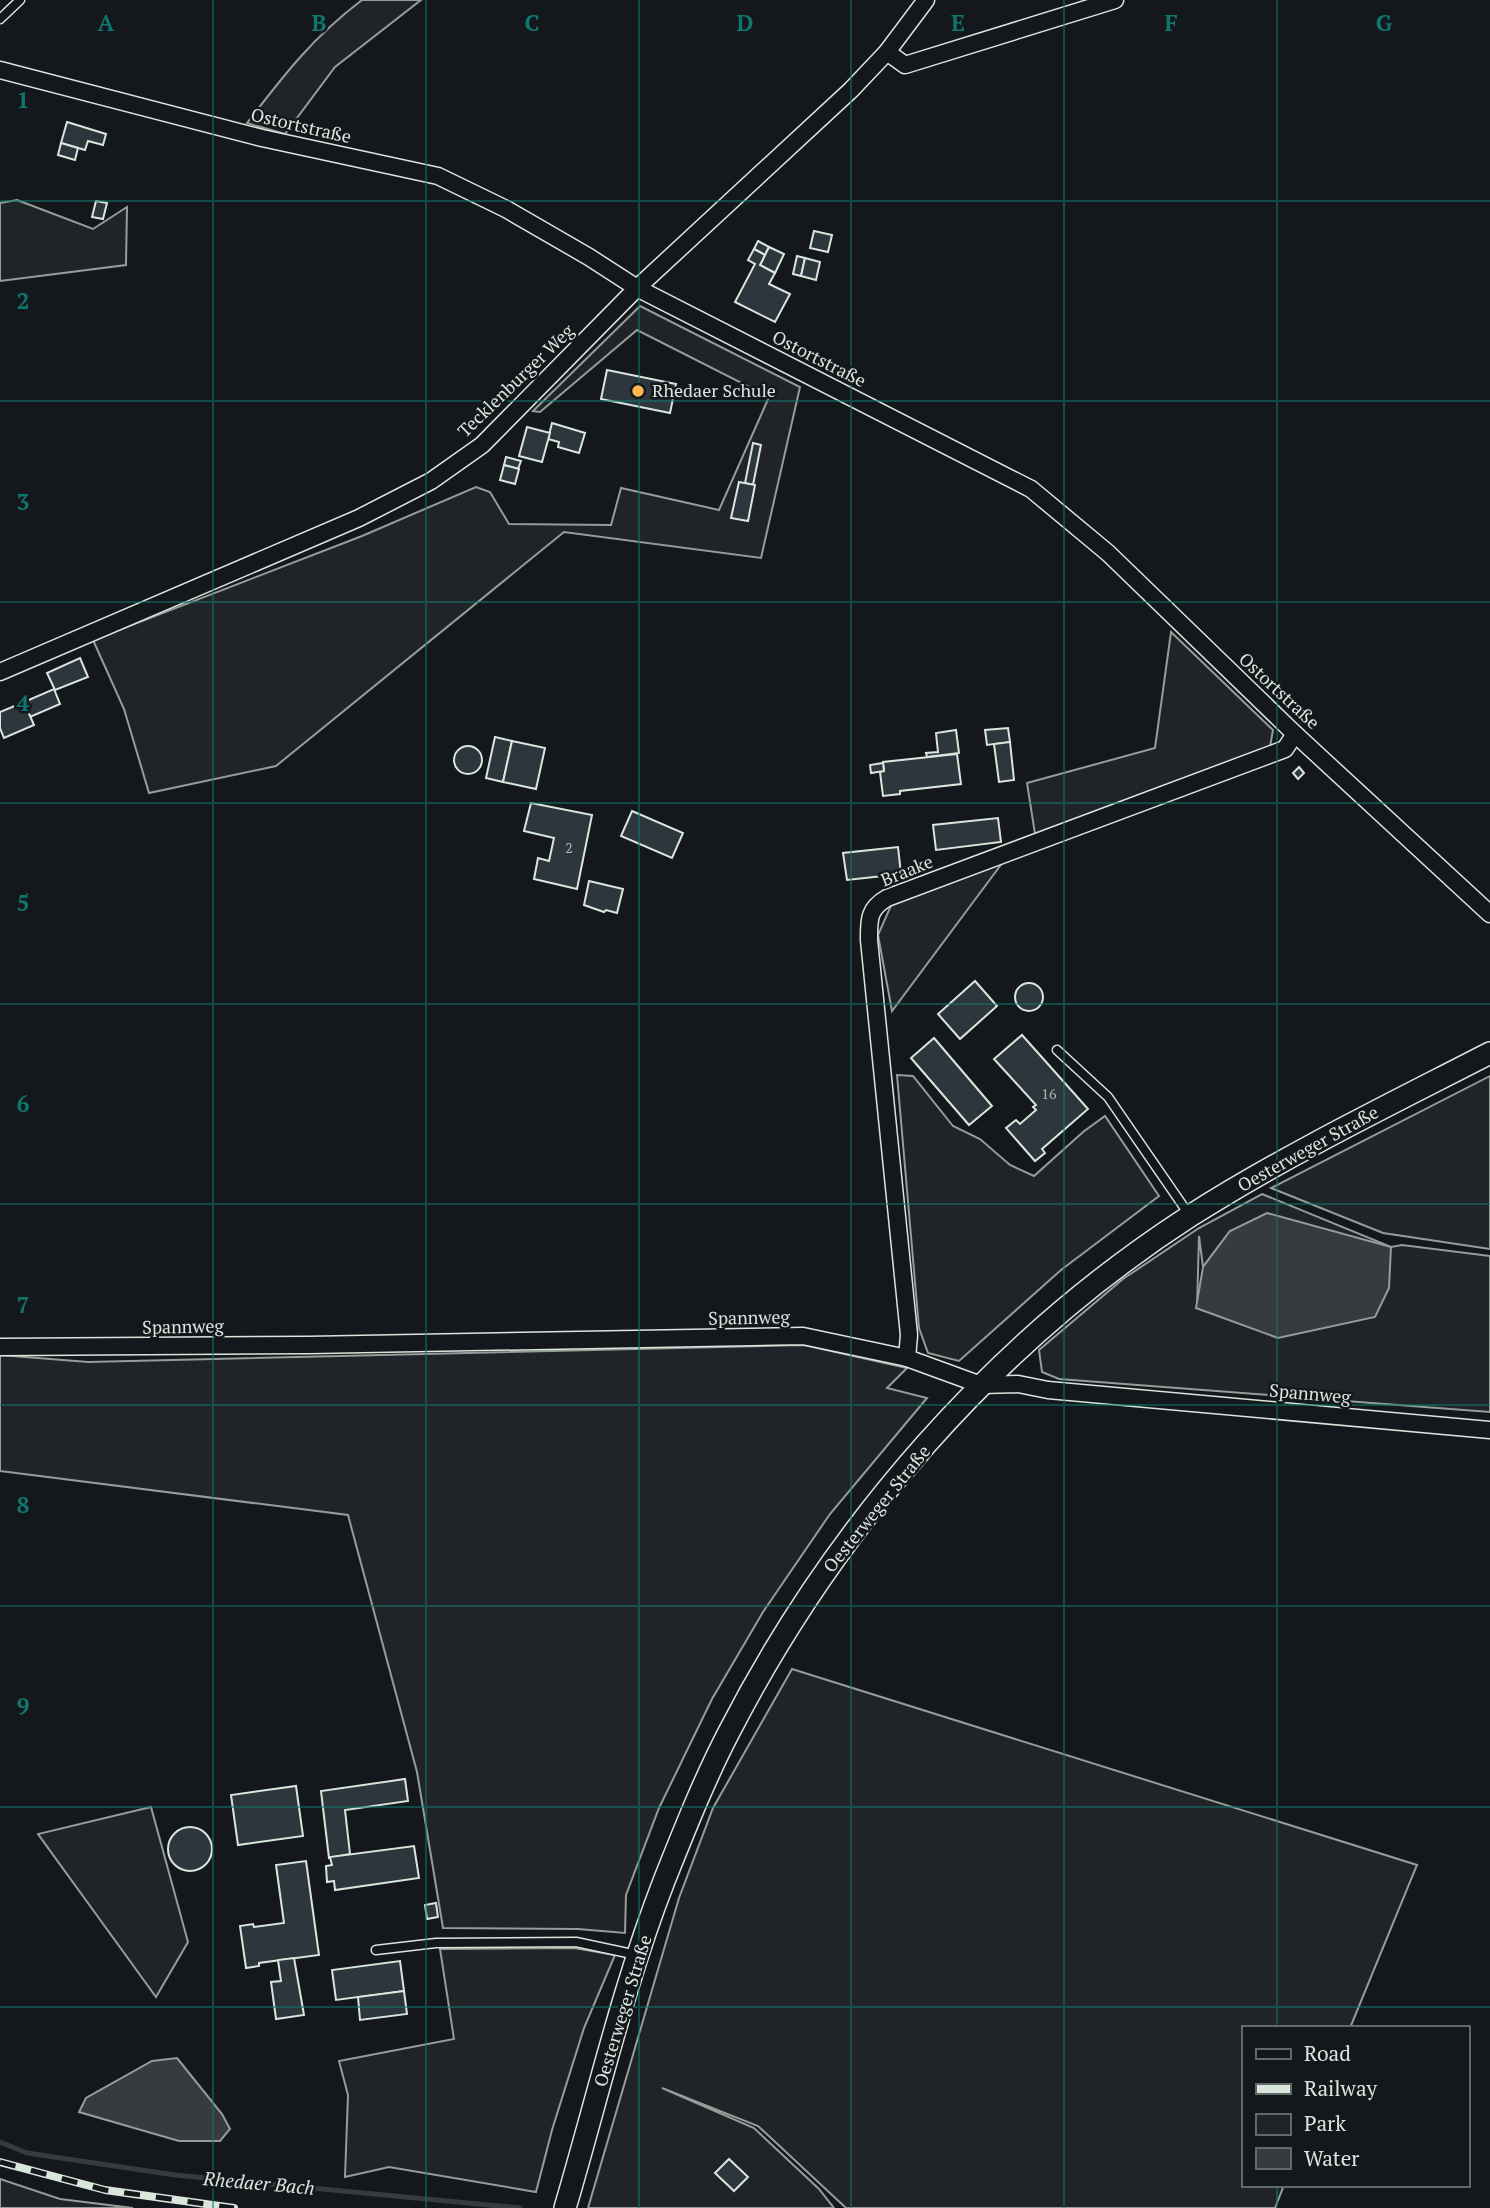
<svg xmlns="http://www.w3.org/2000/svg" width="1490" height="2208" viewBox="0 0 1490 2208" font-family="'PT Serif',serif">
  <rect width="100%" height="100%" fill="#14181c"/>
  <g fill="#202428" stroke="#939e99" stroke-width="2" fill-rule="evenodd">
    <path d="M362,0H421L335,67L285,134L247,123C284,75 313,37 362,0Z"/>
    <polygon points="17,200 93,229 127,207 126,265 0,281 0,203"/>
    <polygon points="640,306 800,387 761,558 564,532 276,766 149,793 124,709 93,640 362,536 476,487 490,492 509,524 611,525 621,488 719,510 769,397 637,330 540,412 533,411"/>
    <polygon points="1171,632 1273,730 1270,747 1035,834 1027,783 1155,748"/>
    <polygon points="1003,862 892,1011 878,935 893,901"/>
    <polygon points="897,1075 913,1076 953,1126 980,1139 1010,1165 1034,1176 1083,1132 1105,1116 1159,1196 1061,1270 959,1361 928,1353 919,1328"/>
    <polygon points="1490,1076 1490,1249 1383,1233 1271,1188"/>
    <path d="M1262,1194L1391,1247L1402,1245L1490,1256V1412L1059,1379L1042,1372L1039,1350L1123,1279L1199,1228ZM1230,1231L1197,1308L1199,1236L1203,1267Z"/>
    <polygon points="804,1345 907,1368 887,1388 927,1398 830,1514 763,1612 712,1699 659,1808 626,1895 625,1933 578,1929 443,1928 417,1772 348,1515 0,1471 0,1355 88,1362"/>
    <polygon points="792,1669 1417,1865 1350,2028 1243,2028 1243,2185 1284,2185 1275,2208 846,2208 758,2126 662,2088 754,2128 819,2189 834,2208 588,2208 679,1898 713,1808"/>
    <polygon points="151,1807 188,1942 156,1997 38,1834"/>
    <polygon points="574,1948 615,1955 584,2028 552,2130 536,2192 389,2167 345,2177 348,2095 339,2061 454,2039 440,1949"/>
    <polygon points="0,2179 60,2199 133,2208 0,2208"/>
  </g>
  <g fill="#363b3e" stroke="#939e99" stroke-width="2">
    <polygon points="1267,1213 1391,1247 1389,1288 1375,1317 1278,1338 1196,1308 1203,1267 1230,1231"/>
    <polygon points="177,2058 222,2114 230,2129 220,2141 179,2141 79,2112 86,2098 152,2061"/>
  </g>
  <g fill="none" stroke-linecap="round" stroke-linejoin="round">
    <polyline stroke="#363b3e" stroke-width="5" points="0,2142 27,2153 175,2175 520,2208"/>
  </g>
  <g fill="#2c363c" stroke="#d8e6dc" stroke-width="2">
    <polygon points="67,122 106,134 103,145 88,141 85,150 61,143"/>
    <polygon points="61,143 78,148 75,160 58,155"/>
    <polygon points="96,201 107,203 103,219 92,217"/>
    <polygon points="814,231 832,235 828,252 810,248"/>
    <polygon points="758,241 769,247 765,255 754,249"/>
    <polygon points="769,247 784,254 775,273 760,265"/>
    <polygon points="754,249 765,255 760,265 775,273 769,284 790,294 775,322 735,302 755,264 748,260"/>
    <polygon points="797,256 805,258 801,276 793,274"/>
    <polygon points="805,258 820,262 816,280 801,276"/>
    <polygon points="607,370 676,384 670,413 601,399"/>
    <polygon points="552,423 585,433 579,453 558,447 559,442 548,439"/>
    <polygon points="527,427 550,433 542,462 519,456"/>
    <polygon points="753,443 761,445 753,485 745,483"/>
    <polygon points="506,457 521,461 518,469 504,465"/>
    <polygon points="504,465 519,469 515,484 500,480"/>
    <polygon points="739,482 755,485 748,521 731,518"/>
    <polygon points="80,658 88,677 55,690 47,673"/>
    <polygon points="54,689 60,704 30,717 24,702"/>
    <polygon points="24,702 34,725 4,738 0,728 0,712"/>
    <polygon points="1008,728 1010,742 987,745 985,730"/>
    <polygon points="956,730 959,753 927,757 926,753 938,752 936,733"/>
    <polygon points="495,737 512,741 503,782 486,778"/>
    <polygon points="512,741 545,748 536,789 503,782"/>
    <polygon points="1010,742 1014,780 999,782 994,744"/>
    <circle cx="468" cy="760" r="14"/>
    <polygon points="957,754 961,784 900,791 900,794 883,796 880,772 884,771 883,762"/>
    <polygon points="883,763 884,771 871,773 870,765"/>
    <polygon points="1299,767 1304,773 1298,779 1293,773"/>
    <polygon points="531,803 592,815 577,889 534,879 538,858 549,861 554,838 524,831"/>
    <polygon points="632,811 683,833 672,858 621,836"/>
    <polygon points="998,818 1001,842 936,850 933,825"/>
    <polygon points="898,847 901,874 847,880 843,853"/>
    <polygon points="589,881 623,889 617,913 606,910 604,912 584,905"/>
    <polygon points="975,981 997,1006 960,1039 938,1014"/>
    <circle cx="1029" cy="997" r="14"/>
    <polygon points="1022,1035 1088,1109 1042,1149 1045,1153 1035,1161 1006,1128 1016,1120 1020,1124 1036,1110 1033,1107 1036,1105 994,1059"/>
    <polygon points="934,1038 992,1106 969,1125 911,1058"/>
    <polygon points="405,1779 408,1801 345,1810 350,1854 329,1858 321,1791"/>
    <polygon points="296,1786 303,1836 238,1845 231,1795"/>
    <circle cx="190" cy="1849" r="22"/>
    <polygon points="414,1846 419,1878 335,1890 334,1881 327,1882 326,1866 332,1865 330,1857"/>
    <polygon points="306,1861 319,1955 259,1963 259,1966 246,1968 240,1926 253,1924 254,1927 284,1923 276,1865"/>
    <polygon points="436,1903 438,1917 427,1919 425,1905"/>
    <polygon points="294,1958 304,2015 276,2019 271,1982 281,1981 278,1960"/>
    <polygon points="400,1961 404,1991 336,2000 332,1970"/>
    <polygon points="404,1991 407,2014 360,2020 358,1997"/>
    <polygon points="729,2159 748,2177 734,2191 715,2173"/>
  </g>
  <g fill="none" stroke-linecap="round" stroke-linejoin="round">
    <g stroke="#d8e6dc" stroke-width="11">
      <g id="service">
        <polyline points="0,19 20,0"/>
        <polyline points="1057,1050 1108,1097 1190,1216"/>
        <polyline points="376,1950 436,1943 576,1942 637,1955"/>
      </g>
    </g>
    <g stroke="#d8e6dc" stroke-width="19">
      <g id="minor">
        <polyline points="887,52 905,65 1115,0"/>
        <polyline points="0,70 262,138 438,176 506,209 589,257 637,288 1031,489 1108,553 1295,734 1490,914"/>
        <polyline points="0,672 359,518 431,481 482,445 637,288 851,90 887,52 926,0"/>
        <polyline points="0,1347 309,1345 803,1336 907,1358 981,1385 1018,1384 1048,1390 1490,1430"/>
        <path d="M907,1358L909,1335L869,940C869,920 868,909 887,898L1285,749L1295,734"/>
      </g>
    </g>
    <g stroke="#d8e6dc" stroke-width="24">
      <path id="tertiary" d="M565,2208C597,2100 623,1986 664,1881C684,1831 704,1780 729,1732C835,1526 995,1342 1190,1216C1286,1155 1389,1105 1490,1053"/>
    </g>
    <use href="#service" stroke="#14181c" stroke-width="8"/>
    <use href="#minor" stroke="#14181c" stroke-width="16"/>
    <use href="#tertiary" stroke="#14181c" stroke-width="21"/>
    <g stroke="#d8e6dc" stroke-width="8">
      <polyline id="rail" points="0,2162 105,2190 234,2208"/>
    </g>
    <use href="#rail" stroke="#14181c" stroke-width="5" stroke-dasharray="16" stroke-linecap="butt"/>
  </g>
  <path fill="none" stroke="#0f766e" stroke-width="2" stroke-opacity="0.55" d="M213,0V2208M426,0V2208M639,0V2208M851,0V2208M1064,0V2208M1277,0V2028M0,201H1490M0,401H1490M0,602H1490M0,803H1490M0,1004H1490M0,1204H1490M0,1405H1490M0,1606H1490M0,1807H1490M0,2007H1490M1277,2185V2208"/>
  <circle fill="#ffb74d" stroke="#14181c" stroke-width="2.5" cx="638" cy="391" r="7"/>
  <g text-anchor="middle" stroke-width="5" stroke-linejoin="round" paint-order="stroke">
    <g font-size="14" fill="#adbab4">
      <text x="569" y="853">2</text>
      <text x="1049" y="1099">16</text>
    </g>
    <g font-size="18" fill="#d8e6dc" stroke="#14181c">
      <text transform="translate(301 126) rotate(13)" y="6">Ostortstraße</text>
      <text transform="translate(819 359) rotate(27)" y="6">Ostortstraße</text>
      <text transform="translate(516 381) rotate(-44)" y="6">Tecklenburger Weg</text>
      <text transform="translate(1279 691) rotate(43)" y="6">Ostortstraße</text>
      <text transform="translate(907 871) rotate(-22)" y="6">Braake</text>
      <text transform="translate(1308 1149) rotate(-29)" y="6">Oesterweger Straße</text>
      <text transform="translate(749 1318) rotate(-1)" y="6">Spannweg</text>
      <text transform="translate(183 1327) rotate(-1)" y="6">Spannweg</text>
      <text transform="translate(1310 1394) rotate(5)" y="6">Spannweg</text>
      <text transform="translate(877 1509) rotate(-51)" y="6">Oesterweger Straße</text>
      <text transform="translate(623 2011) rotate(-73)" y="6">Oesterweger Straße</text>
    </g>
    <g font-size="18" fill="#d8e6dc" stroke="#14181c" text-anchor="start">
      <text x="652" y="397">Rhedaer Schule</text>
    </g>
    <g font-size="19" font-style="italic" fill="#d8e6dc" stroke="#14181c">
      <text transform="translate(259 2183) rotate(5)" y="7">Rhedaer Bach</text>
    </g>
  </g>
  <g font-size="23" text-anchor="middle" font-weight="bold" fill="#0f766e" stroke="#14181c" stroke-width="5" stroke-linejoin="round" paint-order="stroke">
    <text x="106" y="31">A</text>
    <text x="319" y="31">B</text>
    <text x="532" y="31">C</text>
    <text x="745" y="31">D</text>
    <text x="958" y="31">E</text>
    <text x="1171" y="31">F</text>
    <text x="1384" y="31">G</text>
    <text x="23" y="108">1</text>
    <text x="23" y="309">2</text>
    <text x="23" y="510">3</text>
    <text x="23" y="711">4</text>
    <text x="23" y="911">5</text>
    <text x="23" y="1112">6</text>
    <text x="23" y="1313">7</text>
    <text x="23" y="1513">8</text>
    <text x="23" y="1714">9</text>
  </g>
  <rect x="1242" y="2026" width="228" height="161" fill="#14181c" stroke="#626a69" stroke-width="2"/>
  <rect x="1256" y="2049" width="35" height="10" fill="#14181c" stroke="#626a69" stroke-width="2"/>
  <text x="1304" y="2061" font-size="21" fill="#d8e6dc">Road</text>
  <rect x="1256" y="2084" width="35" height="10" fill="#d8e6dc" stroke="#626a69" stroke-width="2"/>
  <text x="1304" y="2096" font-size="21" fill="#d8e6dc">Railway</text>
  <rect x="1256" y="2114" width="35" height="21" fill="#202428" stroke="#626a69" stroke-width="2"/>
  <text x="1304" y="2131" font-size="21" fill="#d8e6dc">Park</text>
  <rect x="1256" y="2148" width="35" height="21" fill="#363b3e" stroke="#626a69" stroke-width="2"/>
  <text x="1304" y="2166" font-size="21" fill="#d8e6dc">Water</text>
</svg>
